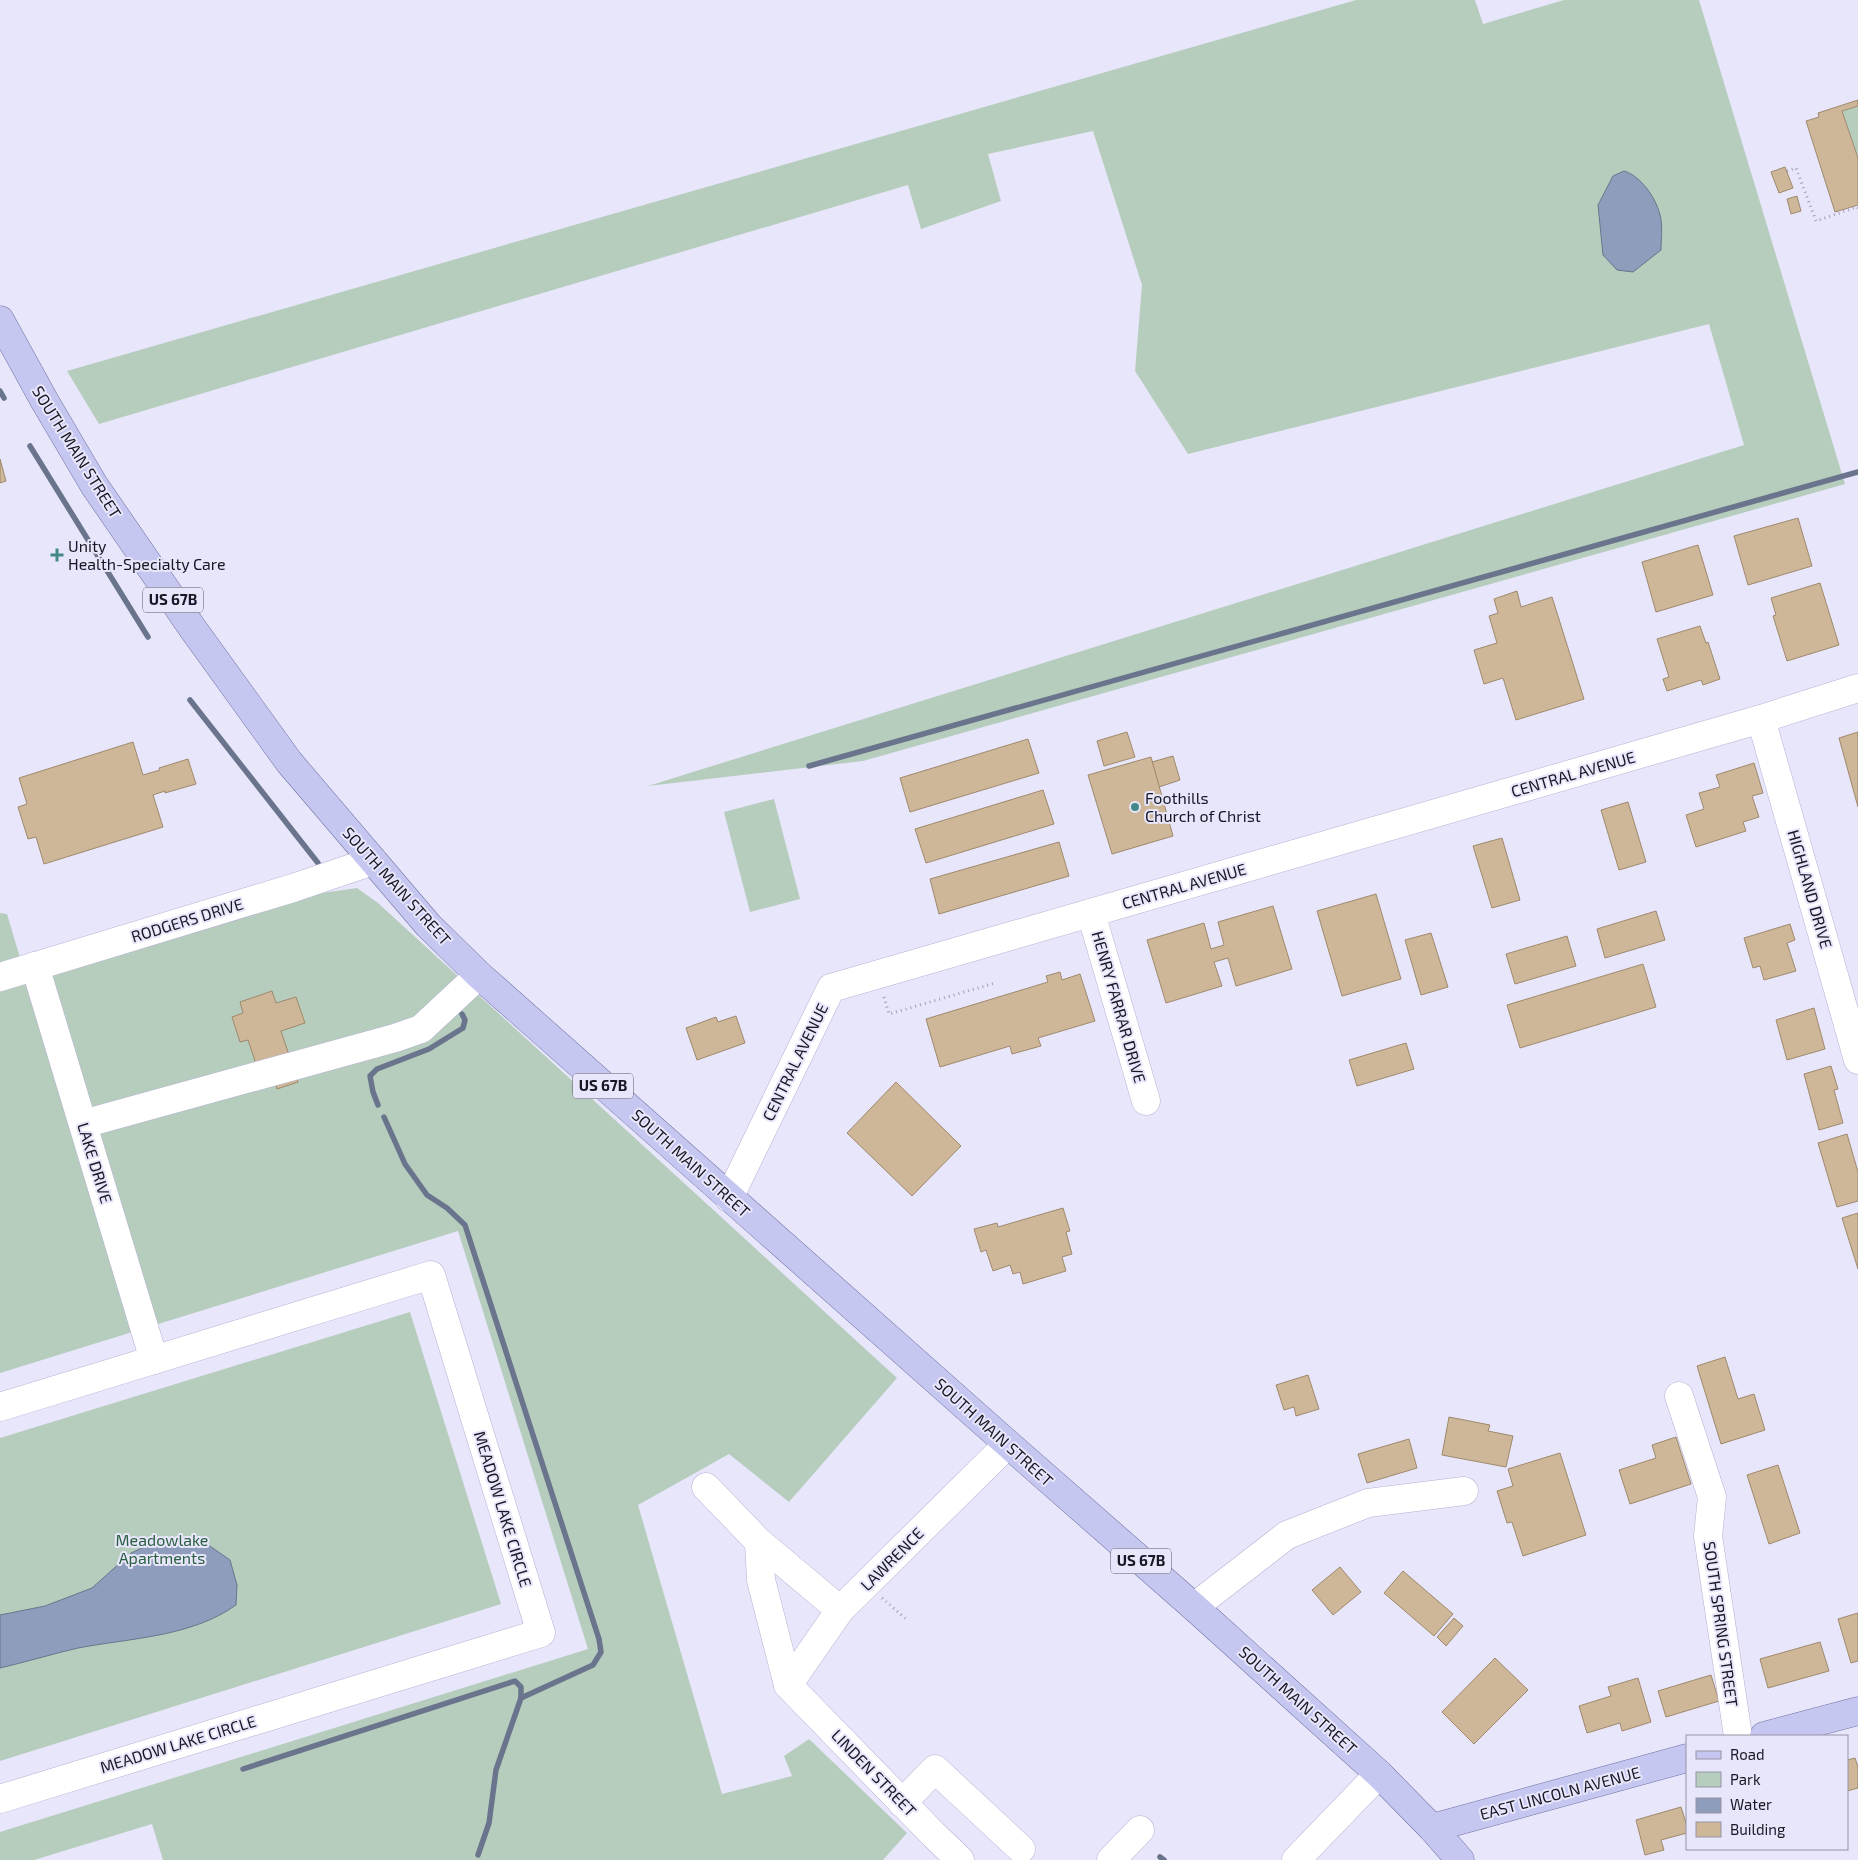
<svg xmlns="http://www.w3.org/2000/svg" width="1858" height="1860" viewBox="0 0 1858 1860" font-family="'Exo 2',sans-serif">
  <rect width="100%" height="100%" fill="#e8e6fb"/>
  <g fill="#b6cdbd">
    <polygon points="1356,0 1475,0 1483,24 1564,0 1699,0 1845,484 863,761 648,786 1744,445 1709,324 1188,454 1135,371 1142,285 1093,131 988,154 1001,201 921,229 908,185 99,424 67,371"/>
    <polygon points="1858,106 1858,158 1842,111"/>
    <polygon points="774,799 800,899 750,912 724,812"/>
    <polygon points="357,888 378,903 897,1378 789,1502 729,1454 638,1505 722,1794 792,1776 784,1756 809,1739 907,1833 883,1860 163,1860 152,1824 34,1860 0,1860 0,1832 588,1649 458,1231 0,1373 0,992 322,893"/>
    <polygon points="0,913 7,914 21,961 0,968"/>
    <polygon points="410,1312 501,1604 0,1761 0,1438"/>
  </g>
  <g fill="#8d9dbb" stroke="#6a758d">
    <path d="M1624,171C1641,176 1656,198 1660,215C1663,225 1661,240 1661,250L1633,272L1617,270L1603,255L1598,205L1613,176Z"/>
    <path d="M204,1542L230,1560L237,1585L236,1605C191,1637 131,1638 78,1648C52,1654 26,1662 0,1668V1615L45,1606L92,1588L131,1553L153,1543Z"/>
  </g>
  <g fill="none" stroke-linecap="round" stroke-linejoin="round">
    <g stroke="#6a758d" stroke-width="5.5">
      <polyline points="0,391 4,398"/>
      <polyline points="30,446 148,637"/>
      <polyline points="190,700 318,863"/>
      <polyline points="809,766 1858,472"/>
      <polyline points="378,1105 373,1092 370,1076 377,1069 429,1049 463,1028 465,1020 462,1014"/>
      <polyline points="384,1117 405,1164 427,1195 447,1208 465,1225 599,1639 601,1652 593,1665 521,1698"/>
      <polyline points="243,1769 515,1681 521,1687 521,1698 496,1770 489,1823 478,1855"/>
      <polyline points="1160,1857 1164,1860"/>
    </g>
  </g>
  <g fill="#ceb799" stroke="#9f896c">
    <polygon points="1858,100 1858,106 1842,111 1858,158 1858,205 1835,212 1806,121 1819,117 1818,113"/>
    <polygon points="1785,167 1793,188 1779,193 1771,172"/>
    <polygon points="1797,196 1801,211 1791,214 1787,199"/>
    <polygon points="0,459 6,481 0,483"/>
    <polygon points="1798,518 1812,566 1748,585 1734,536"/>
    <polygon points="1698,545 1713,595 1656,612 1642,562"/>
    <polygon points="1820,583 1839,645 1787,661 1773,616 1776,615 1771,598"/>
    <polygon points="1517,591 1521,607 1552,597 1584,699 1516,720 1503,678 1484,684 1474,650 1497,643 1489,616 1498,613 1494,599"/>
    <polygon points="1700,626 1706,643 1708,642 1720,679 1703,685 1701,680 1667,691 1663,679 1669,677 1657,639"/>
    <polygon points="1127,732 1135,757 1104,766 1097,741"/>
    <polygon points="1858,732 1858,807 1839,738"/>
    <polygon points="1028,739 1039,773 910,812 900,778"/>
    <polygon points="133,742 143,775 160,770 159,768 188,759 196,784 165,793 165,791 153,795 163,827 44,864 36,837 28,839 18,807 27,804 19,778"/>
    <polygon points="1173,756 1180,780 1159,787 1152,762"/>
    <polygon points="1151,757 1173,836 1112,854 1088,775"/>
    <polygon points="1754,763 1763,793 1752,796 1759,817 1743,822 1746,831 1696,847 1686,815 1704,809 1699,793 1720,787 1716,775"/>
    <polygon points="1043,790 1054,824 926,863 915,829"/>
    <polygon points="1628,802 1646,862 1619,870 1601,810"/>
    <polygon points="1502,838 1520,900 1492,908 1473,846"/>
    <polygon points="1059,842 1069,876 939,914 930,879"/>
    <polygon points="1376,894 1401,979 1342,996 1317,911"/>
    <polygon points="1273,906 1292,969 1236,986 1228,958 1214,962 1222,986 1166,1003 1147,940 1204,923 1211,949 1224,945 1218,922"/>
    <polygon points="1656,911 1665,940 1605,958 1597,929"/>
    <polygon points="1790,924 1795,940 1787,943 1796,971 1764,980 1760,966 1753,968 1744,938"/>
    <polygon points="1431,933 1448,987 1421,995 1405,940"/>
    <polygon points="1567,936 1576,966 1515,984 1506,954"/>
    <polygon points="1643,964 1656,1007 1520,1048 1507,1005"/>
    <polygon points="1060,972 1062,980 1080,974 1095,1021 1038,1038 1041,1046 1012,1054 1010,1046 940,1067 926,1019 1048,982 1046,976"/>
    <polygon points="272,991 276,1003 296,997 305,1023 281,1031 298,1082 277,1089 269,1063 257,1067 248,1040 240,1042 232,1017 243,1013 240,1002"/>
    <polygon points="1814,1008 1825,1049 1787,1060 1776,1020"/>
    <polygon points="736,1016 745,1043 697,1060 686,1028 716,1017 718,1022"/>
    <polygon points="1406,1043 1414,1069 1357,1086 1349,1060"/>
    <polygon points="1831,1066 1838,1089 1834,1090 1843,1123 1819,1130 1804,1074"/>
    <polygon points="896,1082 961,1146 912,1196 847,1133"/>
    <polygon points="1847,1134 1858,1172 1858,1201 1837,1207 1818,1143"/>
    <polygon points="1063,1208 1070,1231 1066,1232 1072,1254 1062,1257 1066,1271 1023,1284 1020,1272 1013,1274 1010,1265 993,1271 986,1250 981,1252 974,1229 997,1223 998,1227"/>
    <polygon points="1858,1213 1858,1269 1842,1218"/>
    <polygon points="1725,1357 1738,1399 1754,1394 1765,1430 1721,1444 1697,1366"/>
    <polygon points="1308,1375 1319,1409 1296,1416 1294,1407 1284,1410 1276,1385"/>
    <polygon points="1449,1417 1490,1425 1488,1431 1513,1436 1506,1467 1442,1455"/>
    <polygon points="1676,1437 1691,1484 1630,1504 1619,1470 1656,1458 1652,1445"/>
    <polygon points="1409,1439 1417,1468 1367,1483 1358,1454"/>
    <polygon points="1560,1453 1586,1535 1523,1556 1512,1522 1507,1523 1497,1491 1513,1486 1508,1469"/>
    <polygon points="1778,1465 1800,1533 1769,1544 1747,1475"/>
    <polygon points="1340,1567 1361,1592 1333,1615 1312,1590"/>
    <polygon points="1403,1571 1453,1614 1434,1636 1384,1593"/>
    <polygon points="1858,1613 1858,1661 1851,1663 1838,1619"/>
    <polygon points="1454,1618 1463,1626 1446,1646 1437,1637"/>
    <polygon points="1820,1642 1829,1671 1768,1688 1760,1659"/>
    <polygon points="1495,1658 1528,1690 1474,1744 1442,1712"/>
    <polygon points="1711,1675 1719,1701 1666,1717 1658,1691"/>
    <polygon points="1638,1678 1651,1722 1622,1731 1620,1723 1587,1733 1579,1706 1611,1696 1608,1687"/>
    <polygon points="1855,1758 1858,1767 1858,1788 1847,1791 1847,1760"/>
    <polygon points="1681,1807 1687,1826 1687,1833 1661,1840 1664,1850 1645,1855 1636,1820"/>
  </g>
  <g fill="none" stroke-linecap="round" stroke-linejoin="round">
    <g stroke="#b5b1d3" stroke-width="29">
      <g id="minor">
        <polyline points="1761,719 1858,1060"/>
        <polyline points="1091,913 1146,1101"/>
        <polyline points="35,966 154,1360"/>
        <polyline points="0,977 293,888 373,861"/>
        <polyline points="83,1124 395,1038 421,1029 479,975"/>
        <polyline points="729,1198 831,988 1761,719 1858,688"/>
        <polyline points="1679,1396 1712,1497 1708,1536 1738,1736"/>
        <polyline points="0,1407 431,1275 541,1633 0,1799"/>
        <polyline points="706,1487 759,1542 840,1610"/>
        <polyline points="759,1542 761,1580 788,1685 933,1834 960,1860"/>
        <polyline points="1194,1607 1287,1535 1368,1503 1464,1491"/>
        <polyline points="788,1685 840,1610 1008,1444"/>
        <polyline points="902,1803 935,1769 1021,1849"/>
        <polyline points="1111,1860 1140,1830"/>
        <polyline points="1296,1860 1379,1774"/>
      </g>
    </g>
    <g stroke="#7071a2" stroke-width="29">
      <g id="major">
        <polyline points="0,320 44,400 94,485 193,629 289,762 428,925 479,975 1008,1444 1194,1607 1379,1774 1432,1828 1460,1860"/>
        <polyline points="1764,1736 1858,1711"/>
        <polyline points="1432,1828 1687,1758"/>
      </g>
    </g>
    <g stroke="#a19fb1" stroke-width="3" stroke-dasharray="1 4" stroke-linecap="butt">
      <polyline points="1787,171 1796,168 1816,221 1857,207 1858,211"/>
      <polyline points="884,997 889,1014 995,983"/>
      <polyline points="882,1598 906,1619"/>
    </g>
    <use href="#minor" stroke="#fff" stroke-width="28"/>
    <use href="#major" stroke="#c5c7f1" stroke-width="28"/>
  </g>
  <g fill="#428987" stroke="#e8e6fb" stroke-width="2">
    <path d="M54.5 547.5h5v5h5v5h-5v5h-5v-5h-5v-5h5z"/>
    <circle cx="1135" cy="807" r="5"/>
  </g>
  <g text-anchor="middle" stroke-width="4" stroke-linejoin="round" paint-order="stroke">
    <g fill="#e8e6fb" stroke="#565564" stroke-width="1">
      <rect x="143" y="587.5" width="60" height="25" rx="4"/>
      <rect x="573" y="1073.5" width="60" height="25" rx="4"/>
      <rect x="1111" y="1548.5" width="60" height="25" rx="4"/>
    </g>
    <g font-size="15" font-weight="bold" fill="#181723">
      <text x="173" y="605">US 67B</text>
      <text x="603" y="1091">US 67B</text>
      <text x="1141" y="1566">US 67B</text>
    </g>
    <g font-size="16" fill="#181723" stroke="#e8e6fb">
      <text transform="translate(77 452) rotate(58)" y="6">SOUTH MAIN STREET</text>
      <text transform="translate(1573 774) rotate(-16)" y="6">CENTRAL AVENUE</text>
      <text transform="translate(397 886) rotate(48)" y="6">SOUTH MAIN STREET</text>
      <text transform="translate(1184 886) rotate(-16)" y="6">CENTRAL AVENUE</text>
      <text transform="translate(1810 889) rotate(74)" y="6">HIGHLAND DRIVE</text>
      <text transform="translate(187 920) rotate(-17)" y="6">RODGERS DRIVE</text>
      <text transform="translate(1119 1007) rotate(74)" y="6">HENRY FARRAR DRIVE</text>
      <text transform="translate(795 1062) rotate(-64)" y="6">CENTRAL AVENUE</text>
      <text transform="translate(95 1163) rotate(73)" y="6">LAKE DRIVE</text>
      <text transform="translate(691 1163) rotate(42)" y="6">SOUTH MAIN STREET</text>
      <text transform="translate(994 1432) rotate(42)" y="6">SOUTH MAIN STREET</text>
      <text transform="translate(503 1509) rotate(73)" y="6">MEADOW LAKE CIRCLE</text>
      <text transform="translate(892 1559) rotate(-45)" y="6">LAWRENCE</text>
      <text transform="translate(1721 1624) rotate(82)" y="6">SOUTH SPRING STREET</text>
      <text transform="translate(1298 1700) rotate(42)" y="6">SOUTH MAIN STREET</text>
      <text transform="translate(178 1744) rotate(-17)" y="6">MEADOW LAKE CIRCLE</text>
      <text transform="translate(874 1773) rotate(46)" y="6">LINDEN STREET</text>
      <text transform="translate(1560 1793) rotate(-15)" y="6">EAST LINCOLN AVENUE</text>
    </g>
    <g font-size="16" fill="#181723" stroke="#e8e6fb" text-anchor="start">
      <text x="68" y="552">Unity<tspan x="68" dy="18">Health-Specialty Care</tspan></text>
      <text x="1145" y="804">Foothills<tspan x="1145" dy="18">Church of Christ</tspan></text>
    </g>
    <g font-size="16" fill="#2a6040" stroke="#e8e6fb">
      <text x="162" y="1546">Meadowlake<tspan x="162" dy="18">Apartments</tspan></text>
    </g>
  </g>
  <rect x="1686" y="1735" width="162" height="115" fill="#e8e6fb" stroke="#9593a5"/>
  <rect x="1696" y="1751" width="25" height="8" fill="#c5c7f1" stroke="#9593a5"/>
  <text x="1730" y="1760" font-size="15" fill="#181723">Road</text>
  <rect x="1696" y="1772" width="25" height="15" fill="#b6cdbd" stroke="#9593a5"/>
  <text x="1730" y="1785" font-size="15" fill="#181723">Park</text>
  <rect x="1696" y="1798" width="25" height="15" fill="#8d9dbb" stroke="#9593a5"/>
  <text x="1730" y="1810" font-size="15" fill="#181723">Water</text>
  <rect x="1696" y="1822" width="25" height="15" fill="#ceb799" stroke="#9593a5"/>
  <text x="1730" y="1835" font-size="15" fill="#181723">Building</text>
</svg>
